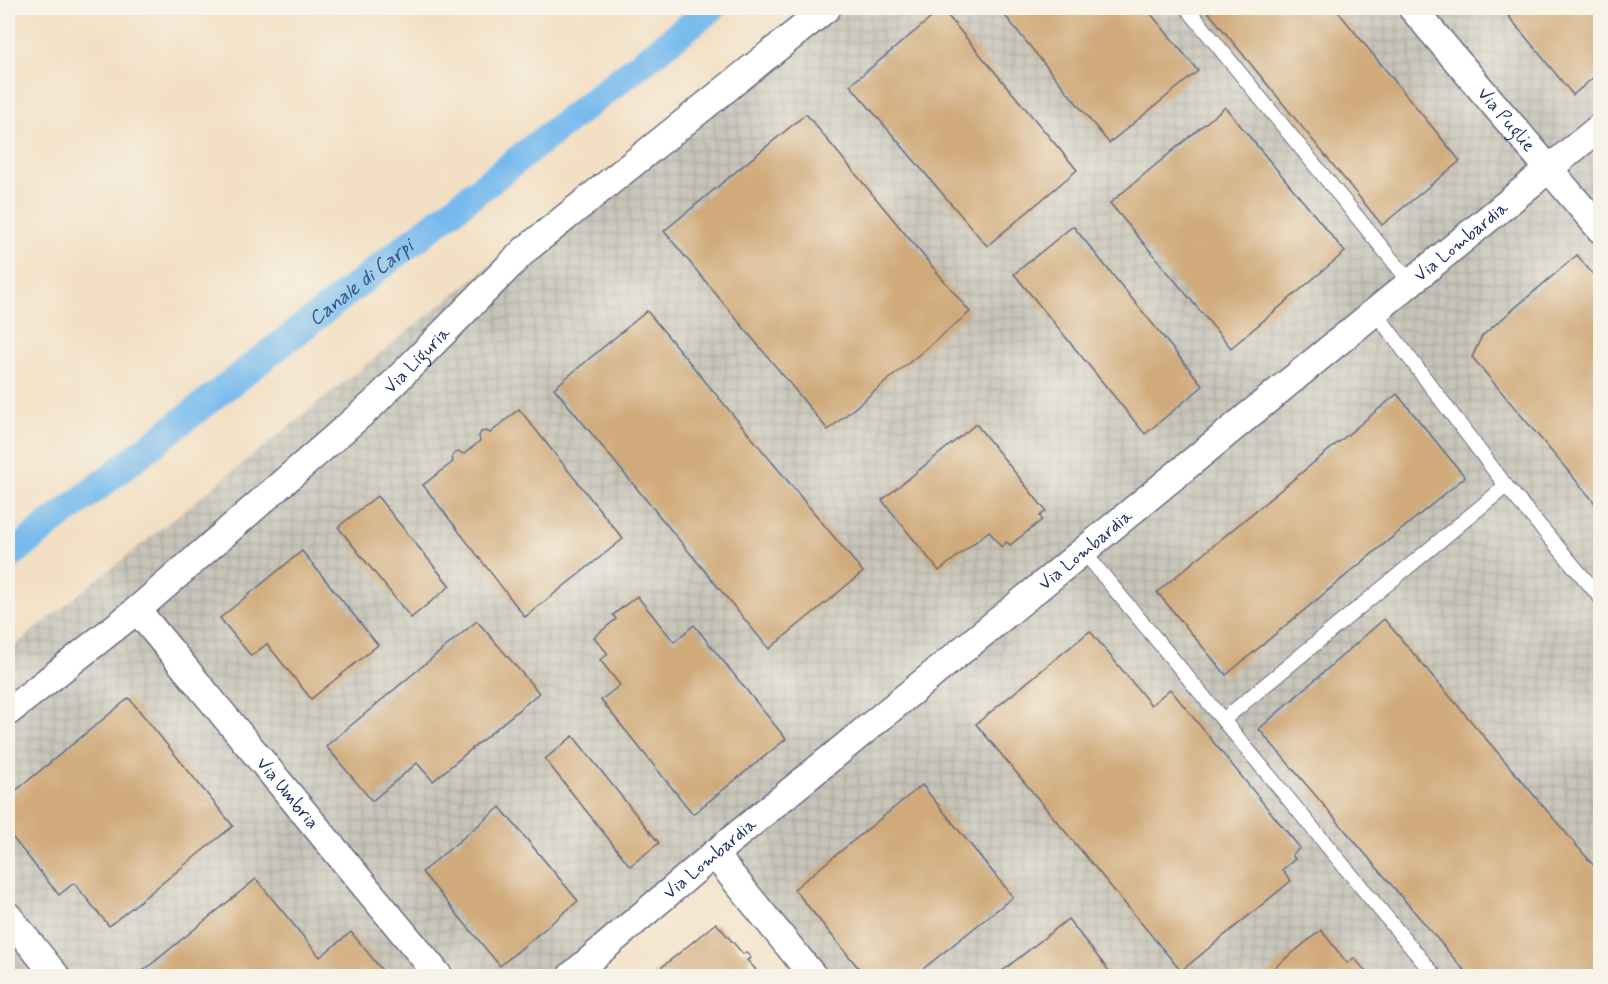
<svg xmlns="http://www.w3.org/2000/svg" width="1608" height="984" viewBox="0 0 1608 984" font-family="Mynerve,sans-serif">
  <defs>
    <pattern id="industrial-grid" width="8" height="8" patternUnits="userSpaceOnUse" patternTransform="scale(1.5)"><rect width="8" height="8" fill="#c7c4b8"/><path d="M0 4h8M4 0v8" fill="none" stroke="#aaa9a1"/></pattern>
  </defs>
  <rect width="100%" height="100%" fill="#f7f3e8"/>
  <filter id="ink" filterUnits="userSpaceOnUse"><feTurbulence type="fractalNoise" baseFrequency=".0167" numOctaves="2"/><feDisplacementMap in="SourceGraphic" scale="12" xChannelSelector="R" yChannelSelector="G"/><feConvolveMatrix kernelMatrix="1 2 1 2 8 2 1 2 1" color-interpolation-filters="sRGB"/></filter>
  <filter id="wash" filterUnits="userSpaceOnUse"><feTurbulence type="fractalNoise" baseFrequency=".008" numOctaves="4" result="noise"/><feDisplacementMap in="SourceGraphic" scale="24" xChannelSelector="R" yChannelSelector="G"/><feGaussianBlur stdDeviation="1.35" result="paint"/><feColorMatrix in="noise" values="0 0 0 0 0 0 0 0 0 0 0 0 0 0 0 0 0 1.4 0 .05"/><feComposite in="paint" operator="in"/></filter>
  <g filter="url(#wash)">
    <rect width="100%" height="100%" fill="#f3dfc3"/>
    <polygon fill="url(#industrial-grid)" points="812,8 1600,8 1600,976 814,976 716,858 581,976 8,976 8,651"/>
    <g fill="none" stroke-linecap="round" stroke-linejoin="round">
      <path stroke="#76baed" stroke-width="28" id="s1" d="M8,557L712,8"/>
    </g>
    <g id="blocks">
      <g fill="#d0aa7a">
        <polygon points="1008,8 1146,8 1198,71 1109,143 1002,12"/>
        <polygon points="1205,8 1335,8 1460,161 1382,225"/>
        <polygon points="1502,8 1600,8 1600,72 1573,95"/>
        <polygon points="942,9 1077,170 987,246 850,85"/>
        <polygon points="1225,107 1345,252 1231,348 1110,203"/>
        <polygon points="806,114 970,312 828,430 664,231"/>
        <polygon points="1073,226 1203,386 1145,434 1014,274"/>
        <polygon points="1577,255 1600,283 1600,314 1598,316 1600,319 1600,509 1472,357 1482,336"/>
        <polygon points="647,311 863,572 769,649 554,388"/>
        <polygon points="1397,394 1465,477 1226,675 1157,592"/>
        <polygon points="519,409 623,539 525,617 423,485 453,462 452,457 455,453 459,452 464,454 480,441 479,436 481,432 486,431 490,433"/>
        <polygon points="976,424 1046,511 1040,516 1042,520 1010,545 1007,542 1001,547 989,531 939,571 882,500"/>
        <polygon points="377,496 450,586 411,618 338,527"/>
        <polygon points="302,551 378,645 311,699 267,644 251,656 220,618"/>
        <polygon points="637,596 674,642 694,625 786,739 693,814 601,700 620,685 600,660 608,654 594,637 616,619 613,615"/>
        <polygon points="1384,619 1600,873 1600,976 1469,976 1259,729"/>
        <polygon points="477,621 539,693 433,781 417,763 372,801 326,746"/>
        <polygon points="1090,631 1151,705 1170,689 1300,848 1292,855 1295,859 1282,870 1291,881 1181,971 976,724"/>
        <polygon points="129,698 233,826 109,926 74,883 59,895 8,832 8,808 11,805 8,801 8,797"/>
        <polygon points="573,736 659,843 630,866 545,759"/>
        <polygon points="922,785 1013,897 914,976 865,976 794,889"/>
        <polygon points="500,807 578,901 500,966 422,872"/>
        <polygon points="256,879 320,957 351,932 385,974 381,976 137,976"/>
        <polygon points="1068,919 1113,976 996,976"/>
        <polygon points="716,923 743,954 746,952 751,958 747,960 756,970 748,976 651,976"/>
        <polygon points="1321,930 1347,963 1354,958 1370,976 1264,976"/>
      </g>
    </g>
  </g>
  <g filter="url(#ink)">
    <use href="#blocks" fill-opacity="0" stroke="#676d81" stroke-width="1.5"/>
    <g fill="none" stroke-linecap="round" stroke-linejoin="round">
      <g stroke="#676d81" stroke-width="16">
        <g id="lane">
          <polyline points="1187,8 1410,282"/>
          <polyline points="1375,312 1506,486 1600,597"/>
          <polyline points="1083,551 1435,976"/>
          <polyline points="1223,720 1506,486"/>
        </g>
      </g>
      <g stroke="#676d81" stroke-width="30">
        <g id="street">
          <path id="s2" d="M1412,8L1600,229"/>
          <path id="s3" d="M137,610L439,976"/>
          <path id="s4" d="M8,712L137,610L373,404L525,250L827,8"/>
          <polyline points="714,854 813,976"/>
          <polyline points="8,916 56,976"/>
          <path id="s5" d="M571,976L714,854L1600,127"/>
        </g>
      </g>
      <use href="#lane" stroke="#fff" stroke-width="14"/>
      <use href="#street" stroke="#fff" stroke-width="27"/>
    </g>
  </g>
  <g text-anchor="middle" stroke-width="4.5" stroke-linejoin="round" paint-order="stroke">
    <g font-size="18" fill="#1b2f5e" stroke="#f7f3e8">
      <text dy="6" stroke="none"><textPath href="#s2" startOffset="146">Via Puglie</textPath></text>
      <text dy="6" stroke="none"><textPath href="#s5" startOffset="1154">Via Lombardia</textPath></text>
      <text dy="6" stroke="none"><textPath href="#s4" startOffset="540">Via Liguria</textPath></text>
      <text dy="6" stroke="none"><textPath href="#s5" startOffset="668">Via Lombardia</textPath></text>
      <text dy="6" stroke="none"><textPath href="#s3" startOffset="237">Via Umbria</textPath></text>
      <text dy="6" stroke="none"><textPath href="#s5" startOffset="182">Via Lombardia</textPath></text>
    </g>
    <g font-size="20" font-style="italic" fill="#325282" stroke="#f7f3e8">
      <text dy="7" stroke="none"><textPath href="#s1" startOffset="447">Canale di Carpi</textPath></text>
    </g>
  </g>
  <rect width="1608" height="984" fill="none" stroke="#f7f3e8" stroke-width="30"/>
</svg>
